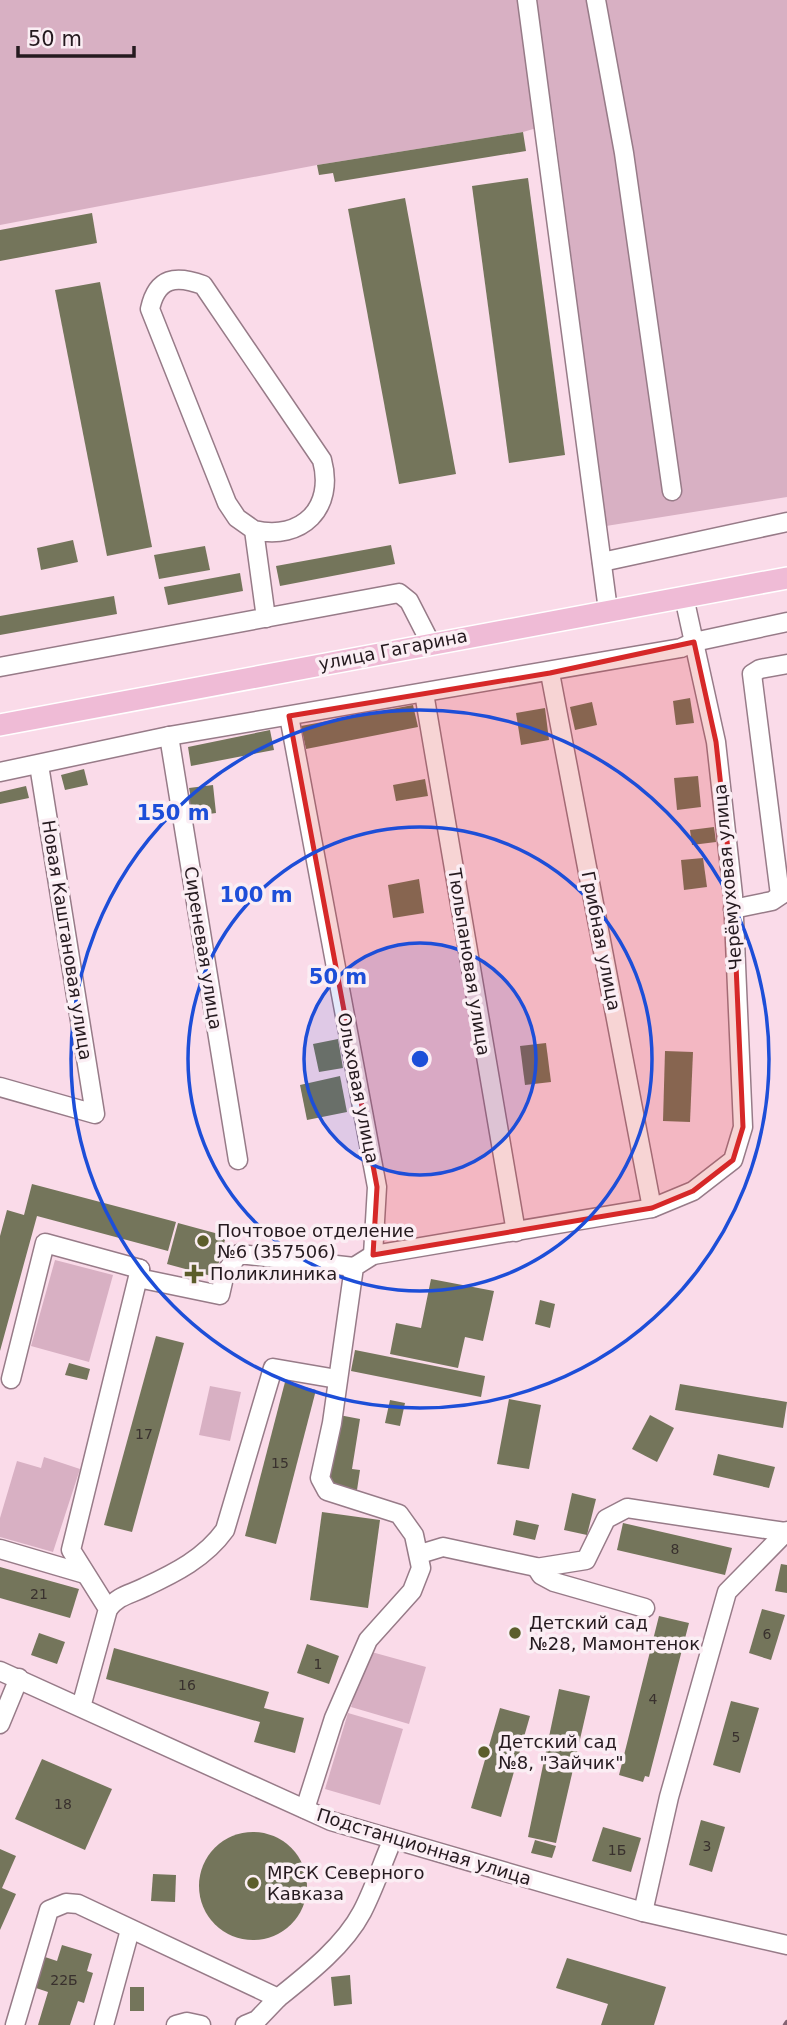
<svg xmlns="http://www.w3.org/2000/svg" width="787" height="2025" viewBox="0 0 787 2025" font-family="'DejaVu Sans',sans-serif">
  <rect width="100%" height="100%" fill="#fadbe9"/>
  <g fill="#d8b0c3">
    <polygon points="0,0 787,0 787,497 606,526 554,123 523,132 317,165 0,225"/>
    <polygon points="55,1260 113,1275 89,1362 31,1346"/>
    <polygon points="210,1386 241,1392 230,1441 199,1435"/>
    <polygon points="44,1457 80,1469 53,1552 0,1537 0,1518 17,1461 41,1468"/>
    <polygon points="368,1651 426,1667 409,1724 351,1707"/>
    <polygon points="348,1713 403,1729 380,1805 325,1789"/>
  </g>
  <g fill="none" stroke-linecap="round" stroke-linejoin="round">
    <polyline stroke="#846272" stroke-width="4.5" points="785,2025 787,2022"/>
  </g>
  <g fill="#74755b">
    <polygon points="523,132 526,151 335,182 333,173 319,175 317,165"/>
    <polygon points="528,178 565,455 509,463 472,186"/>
    <polygon points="405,198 456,474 399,484 348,209"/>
    <polygon points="92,213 97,243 0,261 0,230"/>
    <polygon points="100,282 152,547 107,556 55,290"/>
    <polygon points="73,540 78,562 41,570 37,548"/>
    <polygon points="391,545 395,564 280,586 276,566"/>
    <polygon points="205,546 210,570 159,579 154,555"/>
    <polygon points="240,573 243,591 168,605 164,587"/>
    <polygon points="114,596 117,614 0,635 0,616"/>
    <polygon points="690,698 694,723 676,725 673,701"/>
    <polygon points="592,702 597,725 575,730 570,707"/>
    <polygon points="413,705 418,727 306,749 301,726"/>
    <polygon points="545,708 549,740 521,745 516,713"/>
    <polygon points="270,730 274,750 191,766 188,747"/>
    <polygon points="84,769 88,785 65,790 61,775"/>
    <polygon points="698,776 701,807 677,810 674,778"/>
    <polygon points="425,779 428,796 396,801 393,785"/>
    <polygon points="213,785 216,813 187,817 185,799 191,798 189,788"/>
    <polygon points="26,786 29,798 0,804 0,792"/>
    <polygon points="714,827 716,842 692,845 690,830"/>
    <polygon points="703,858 707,887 684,890 681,860"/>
    <polygon points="419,879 424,913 393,918 388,885"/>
    <polygon points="338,1039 343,1068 319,1072 313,1044"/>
    <polygon points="546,1043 551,1082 525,1085 520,1046"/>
    <polygon points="665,1051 693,1052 690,1122 663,1121"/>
    <polygon points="340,1076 347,1112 307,1120 300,1085"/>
    <polygon points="32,1184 176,1222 168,1251 37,1216 0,1351 0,1236 7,1210 24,1215"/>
    <polygon points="178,1223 226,1236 215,1277 167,1264"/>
    <polygon points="431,1279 494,1291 483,1341 465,1337 458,1368 390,1354 396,1323 421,1328"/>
    <polygon points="540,1300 555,1304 550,1328 535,1324"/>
    <polygon points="156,1336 184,1343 132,1532 104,1525"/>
    <polygon points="355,1350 485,1376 481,1397 351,1371"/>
    <polygon points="69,1363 90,1369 87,1380 65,1375"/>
    <polygon points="285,1382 316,1390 276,1544 245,1536"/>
    <polygon points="680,1384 787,1402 783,1428 675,1410"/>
    <polygon points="509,1399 541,1405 529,1469 497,1464"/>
    <polygon points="390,1400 405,1403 400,1426 385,1423"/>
    <polygon points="339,1415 360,1419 352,1469 360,1470 357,1490 328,1485"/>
    <polygon points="650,1415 674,1428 657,1462 632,1449"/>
    <polygon points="718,1454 775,1467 769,1488 713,1475"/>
    <polygon points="572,1493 596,1499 587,1535 564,1530"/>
    <polygon points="322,1512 380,1520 368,1608 310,1600"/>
    <polygon points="516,1520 539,1525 535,1540 513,1535"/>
    <polygon points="623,1523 732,1548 725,1575 617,1550"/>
    <polygon points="781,1564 787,1565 787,1593 775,1591"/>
    <polygon points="0,1567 79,1589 70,1618 0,1598"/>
    <polygon points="762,1609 785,1615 771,1660 749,1653"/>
    <polygon points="659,1616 689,1623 649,1777 645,1776 643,1782 619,1775"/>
    <polygon points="39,1633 65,1642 57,1664 31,1655"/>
    <polygon points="307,1644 339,1656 329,1684 297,1673"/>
    <polygon points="114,1648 269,1692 264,1708 304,1718 295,1753 254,1742 260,1722 106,1679"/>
    <polygon points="559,1689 590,1696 556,1843 528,1837"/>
    <polygon points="731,1701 759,1708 740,1773 713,1765"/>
    <polygon points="500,1708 530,1716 501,1817 471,1808"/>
    <polygon points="42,1759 112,1789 85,1850 15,1819"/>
    <polygon points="701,1820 725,1827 712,1872 689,1865"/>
    <polygon points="603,1827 641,1838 631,1872 592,1861"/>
    <circle cx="253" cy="1886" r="54"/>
    <polygon points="535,1840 556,1846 552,1858 531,1853"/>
    <polygon points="0,1849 16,1856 2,1888 16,1894 0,1930"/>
    <polygon points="153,1874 176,1875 175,1902 151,1901"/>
    <polygon points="62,1945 92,1954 87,1971 93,1973 84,2003 78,2001 70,2025 38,2025 48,1992 36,1988 45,1957 57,1961"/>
    <polygon points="567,1958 666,1987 654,2025 601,2025 608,2004 556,1988"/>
    <polygon points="350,1975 352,2004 334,2006 331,1977"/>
    <rect x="130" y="1987" width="14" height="24"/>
  </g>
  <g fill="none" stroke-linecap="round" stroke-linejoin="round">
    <g stroke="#977b88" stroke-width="21">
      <g id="minor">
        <polyline points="527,0 608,610"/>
        <polyline points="596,0 624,153 672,491"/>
        <path d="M254,530C302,541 335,508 322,460L203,285C176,275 157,277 150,309L227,503L237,518L254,530L266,618"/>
        <polyline points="602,562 787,522"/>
        <polyline points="0,667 399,593 409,601 430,642"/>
        <polyline points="550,673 652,1208"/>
        <polyline points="424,693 516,1232"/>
        <polyline points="289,716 377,1187 373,1255"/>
        <polyline points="169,736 238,1160"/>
        <polyline points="0,772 169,736 681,648 694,642 787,622"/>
        <polyline points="780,895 752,674 760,669 787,664"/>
        <polyline points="733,909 772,901 787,891"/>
        <polyline points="0,1087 95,1114 39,765"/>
        <polyline points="11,1379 45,1243 140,1269"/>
        <polyline points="0,1549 85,1574"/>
        <polyline points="420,1554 443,1547 536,1567 541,1575 554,1582 645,1608"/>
        <polyline points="536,1568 586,1560 606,1519 627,1508 785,1532"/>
        <path d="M108,1609C119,1595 129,1595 145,1587C175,1573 205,1558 225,1530L273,1368L337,1379"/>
        <polyline points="0,1671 331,1821 643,1912 787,1945"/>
        <polyline points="81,1707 108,1609 71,1550 140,1269 138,1278 220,1295 225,1273 239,1254 354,1267"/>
        <polyline points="0,1724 19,1678"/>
        <polyline points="305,1809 334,1718 368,1640 412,1591 421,1568 414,1535 399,1514 327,1491 320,1478 332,1423 354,1267 373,1255 652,1208 693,1191 733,1160 743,1127 733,895 716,742 684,597"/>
        <polyline points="643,1912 669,1797 727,1592 787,1531"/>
        <path d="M15,2025L49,1910L66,1903L78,1904L278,1998C308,1974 344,1946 362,1912C374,1889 382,1864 392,1841"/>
        <polyline points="104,2025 130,1930"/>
        <polyline points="176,2025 187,2022 201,2025"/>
        <polyline points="245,2025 257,2020 278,1998"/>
      </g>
    </g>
    <g stroke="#fff" stroke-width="24">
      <polyline id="major" points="0,725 787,578"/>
    </g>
    <use href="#minor" stroke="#fff" stroke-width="18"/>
    <use href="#major" stroke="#efbbd6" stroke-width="21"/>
  </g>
  <path fill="#d62828" fill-opacity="0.2" stroke="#d62828" stroke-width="5" stroke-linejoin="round" d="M694,642L716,742L733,895L743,1127L733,1160L693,1191L652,1208L373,1255L377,1187L289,716L550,673Z"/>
  <circle cx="420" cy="1059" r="116" fill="#1d4ed8" fill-opacity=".12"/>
  <g fill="none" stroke="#1d4ed8" stroke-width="3.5">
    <circle cx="420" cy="1059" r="116"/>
    <circle cx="420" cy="1059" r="232"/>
    <circle cx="420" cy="1059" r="349"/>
  </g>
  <g fill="#5c5d2b" stroke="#fbeef4" stroke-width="2.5">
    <circle cx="203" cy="1241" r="7"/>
    <path d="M190.5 1263.5h7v7h7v7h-7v7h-7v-7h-7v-7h7z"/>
    <circle cx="515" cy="1633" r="7"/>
    <circle cx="484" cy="1752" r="7"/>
    <circle cx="253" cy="1883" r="7"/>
  </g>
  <g text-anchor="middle" stroke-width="7" stroke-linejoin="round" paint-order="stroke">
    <g font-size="14" fill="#39312e">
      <text x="144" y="1439">17</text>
      <text x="280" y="1468">15</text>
      <text x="675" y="1554">8</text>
      <text x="39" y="1599">21</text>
      <text x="767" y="1639">6</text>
      <text x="318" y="1669">1</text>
      <text x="187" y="1690">16</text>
      <text x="653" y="1704">4</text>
      <text x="736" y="1742">5</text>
      <text x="63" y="1809">18</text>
      <text x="707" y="1851">3</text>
      <text x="617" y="1855">1Б</text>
      <text x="64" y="1985">22Б</text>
    </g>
    <g font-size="18" fill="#251a1f" stroke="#fbeef4">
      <text transform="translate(393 650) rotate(-11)" y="6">улица Гагарина</text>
      <text transform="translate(728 877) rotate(-95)" y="6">Черёмуховая улица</text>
      <text transform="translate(67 940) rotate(81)" y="6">Новая Каштановая улица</text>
      <text transform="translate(601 941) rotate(79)" y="6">Грибная улица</text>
      <text transform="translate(203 948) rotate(81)" y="6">Сиреневая улица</text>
      <text transform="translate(469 962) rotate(81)" y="6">Тюльпановая улица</text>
      <text transform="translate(358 1088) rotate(79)" y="6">Ольховая улица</text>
      <text transform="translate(424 1847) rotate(17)" y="6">Подстанционная улица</text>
    </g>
    <g font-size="18" fill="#251a1f" stroke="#fbeef4" text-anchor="start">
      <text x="217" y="1237">Почтовое отделение<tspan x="217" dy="21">№6 (357506)</tspan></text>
      <text x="210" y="1280">Поликлиника</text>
      <text x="529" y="1629">Детский сад<tspan x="529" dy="21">№28, Мамонтенок</tspan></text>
      <text x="498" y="1748">Детский сад<tspan x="498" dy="21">№8, "Зайчик"</tspan></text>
      <text x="267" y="1879">МРСК Северного<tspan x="267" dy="21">Кавказа</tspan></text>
    </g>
  </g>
  <circle cx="420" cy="1059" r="10" fill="#1d4ed8" stroke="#fbeef4" stroke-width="3.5"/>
  <g font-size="21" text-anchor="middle" font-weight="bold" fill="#1d4ed8" stroke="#fbeef4" stroke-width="7" stroke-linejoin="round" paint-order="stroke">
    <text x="173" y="820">150 m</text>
    <text x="256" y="902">100 m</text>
    <text x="338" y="984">50 m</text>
  </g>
  <path d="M18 46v10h116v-10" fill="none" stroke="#251a1f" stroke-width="3.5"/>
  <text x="28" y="46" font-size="21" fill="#251a1f" stroke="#fbeef4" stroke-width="5" paint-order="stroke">50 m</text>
</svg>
